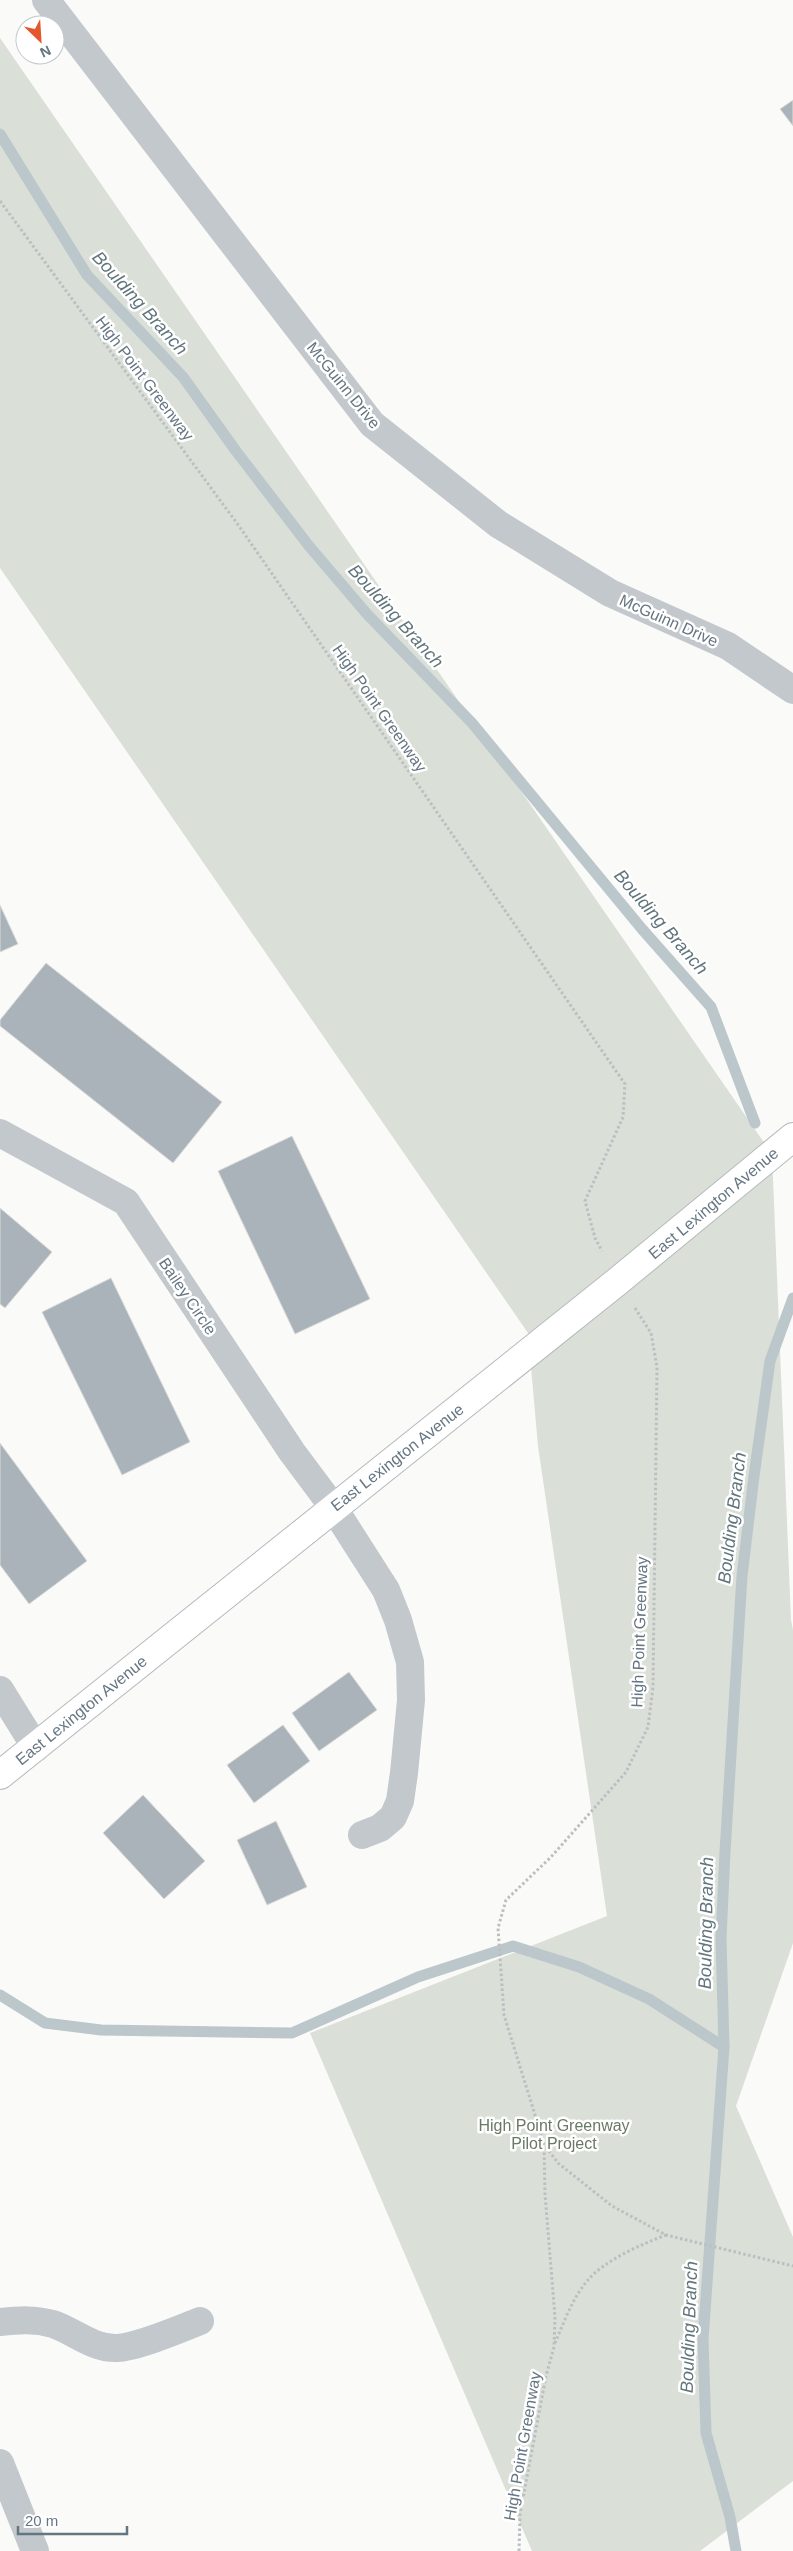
<svg xmlns="http://www.w3.org/2000/svg" width="793" height="2551" viewBox="0 0 793 2551" font-family="Helvetica,sans-serif">
  <rect width="100%" height="100%" fill="#fafaf8"/>
  <polygon fill="#dadfd7" points="0,38 772,1154 791,1620 793,1630 793,1943 736,2106 793,2237 793,2481 700,2551 532,2551 310,2033 607,1916 538,1446 528,1333 0,568"/>
  <g fill="none" stroke-linecap="round" stroke-linejoin="round">
    <g stroke="#bbc7cb" stroke-width="11">
      <polyline points="0,134 87,275 183,377 236,451 309,546 367,614 472,723 642,929 711,1007 755,1123"/>
      <polyline points="0,1995 45,2023 101,2030 292,2033 418,1977 513,1946 579,1967 649,1999 724,2047"/>
      <polyline points="736,2551 730,2517 706,2433 703,2339 724,2047 721,1938 725,1852 742,1576 754,1476 770,1361 793,1298"/>
    </g>
  </g>
  <g fill="#aab3b9" stroke="#dcdcda">
    <polygon points="793,100 793,126 780,109"/>
    <polygon points="0,905 18,944 0,952"/>
    <polygon points="46,963 222,1102 173,1163 0,1026 0,1020"/>
    <polygon points="292,1136 370,1299 295,1334 218,1171"/>
    <polygon points="0,1208 52,1252 5,1308 0,1304"/>
    <polygon points="111,1278 190,1442 122,1475 42,1312"/>
    <polygon points="0,1443 87,1561 29,1604 0,1565"/>
    <polygon points="349,1672 377,1710 319,1751 292,1713"/>
    <polygon points="283,1725 310,1761 254,1803 227,1765"/>
    <polygon points="143,1795 205,1861 164,1899 103,1833"/>
    <polygon points="276,1821 307,1887 267,1905 237,1840"/>
  </g>
  <g fill="none" stroke-linecap="round" stroke-linejoin="round">
    <g stroke="#b5babe" stroke-width="30">
      <polyline id="major" points="0,1775 618,1281 793,1137"/>
    </g>
    <g stroke="#bbbfc2" stroke-width="3" stroke-dasharray="2.5 2.5" stroke-linecap="butt">
      <polyline points="0,201 239,526 625,1084 623,1117 585,1201 595,1238 602,1251"/>
      <polyline points="635,1308 651,1333 657,1367 653,1687 648,1727 626,1772 551,1857 506,1900 498,1928 504,2015 544,2144 558,2163 612,2206 666,2235 793,2266"/>
      <path d="M555,2343C564,2322 573,2297 588,2280C605,2260 642,2244 666,2235"/>
      <polyline points="519,2551 520,2514 546,2376 554,2347 555,2317 545,2194 544,2145"/>
    </g>
    <g stroke="#c3c8cc" stroke-width="28">
      <polyline points="46,0 372,424 498,524 610,593 728,646 793,690"/>
      <polyline points="0,1133 126,1202 292,1452 333,1507 386,1590 398,1620 410,1662 411,1700 404,1773 400,1801 393,1817 380,1828 362,1835"/>
      <polyline points="0,1690 36,1748"/>
      <path d="M0,2322C19,2320 35,2319 53,2324C74,2331 93,2349 117,2348C138,2347 180,2329 200,2321"/>
      <polyline points="0,2463 35,2551"/>
    </g>
    <use href="#major" stroke="#fff" stroke-width="28"/>
  </g>
  <g text-anchor="middle" stroke-width="5" stroke-linejoin="round" paint-order="stroke">
    <g font-size="16" fill="#657683" stroke="#fff">
      <text transform="translate(145 378) rotate(53)" y="6">High Point Greenway</text>
      <text transform="translate(344 385) rotate(51)" y="6">McGuinn Drive</text>
      <text transform="translate(669 620) rotate(24)" y="6">McGuinn Drive</text>
      <text transform="translate(380 708) rotate(55)" y="6">High Point Greenway</text>
      <text transform="translate(713 1203) rotate(-40)" y="6">East Lexington Avenue</text>
      <text transform="translate(188 1296) rotate(56)" y="6">Bailey Circle</text>
      <text transform="translate(397 1457) rotate(-38)" y="6">East Lexington Avenue</text>
      <text transform="translate(639 1632) rotate(-88)" y="6">High Point Greenway</text>
      <text transform="translate(81 1710) rotate(-39)" y="6">East Lexington Avenue</text>
      <text transform="translate(522 2446) rotate(-80)" y="6">High Point Greenway</text>
    </g>
    <g font-size="16" fill="#687a64" stroke="#fff">
      <text x="554" y="2131">High Point Greenway<tspan x="554" dy="18">Pilot Project</tspan></text>
    </g>
    <g font-size="18" font-style="italic" fill="#60757c" stroke="#fff">
      <text transform="translate(140 303) rotate(48)" y="6">Boulding Branch</text>
      <text transform="translate(396 616) rotate(48)" y="6">Boulding Branch</text>
      <text transform="translate(661 922) rotate(49)" y="6">Boulding Branch</text>
      <text transform="translate(732 1518) rotate(-83)" y="6">Boulding Branch</text>
      <text transform="translate(706 1923) rotate(-89)" y="6">Boulding Branch</text>
      <text transform="translate(689 2327) rotate(-88)" y="6">Boulding Branch</text>
    </g>
  </g>
  <g transform="translate(40 40) rotate(155)"><circle r="24" fill="#ffffff" stroke="#c1c8cd"/>
  <path d="M0-4L9 19L0 12L-9 19Z" fill="#e4572e"/>
  <text y="-8" font-size="14" font-weight="bold" text-anchor="middle" fill="#657683">N</text>
  </g>
  <path d="M18 2526v8h109v-8" fill="none" stroke="#657683" stroke-width="2.5"/>
  <text x="25" y="2526" font-size="15" fill="#657683" stroke="#ffffff" stroke-width="4" paint-order="stroke">20 m</text>
</svg>
